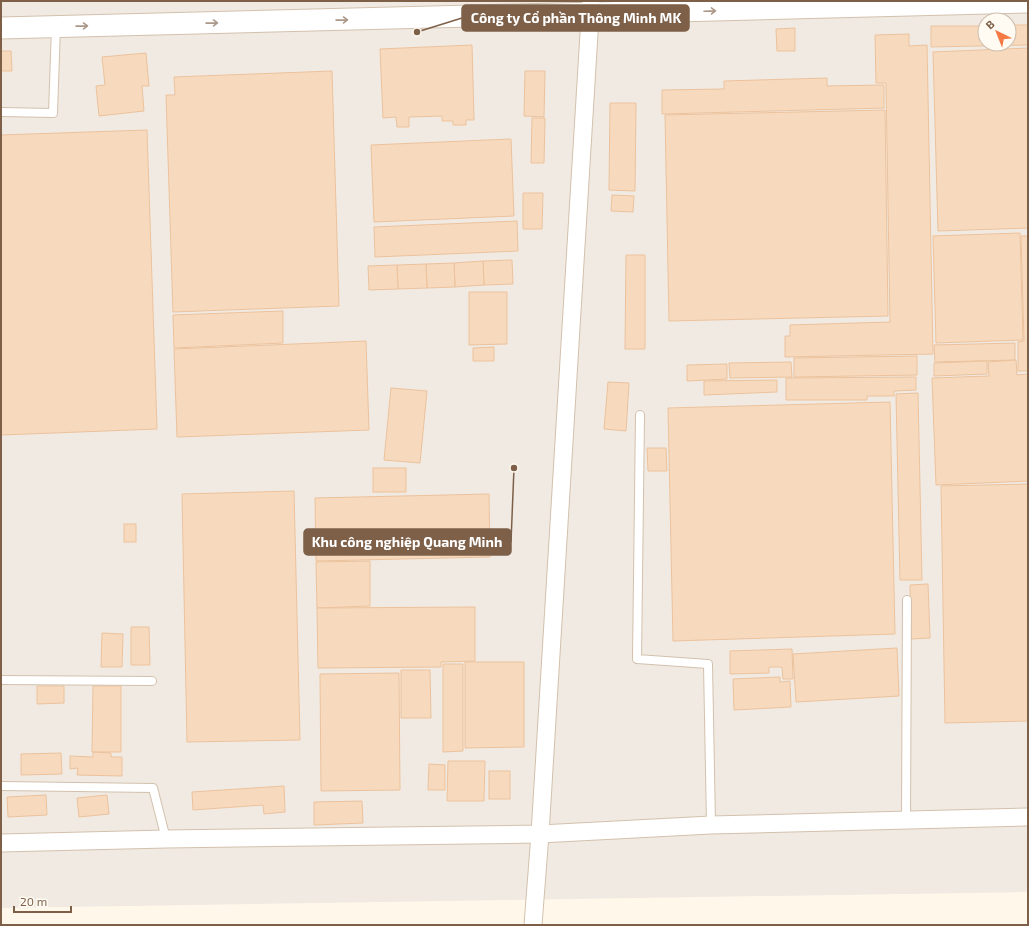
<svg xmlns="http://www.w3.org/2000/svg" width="1029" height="926" viewBox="0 0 1029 926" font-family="'Exo 2',sans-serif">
  <rect width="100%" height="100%" fill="#fff8ea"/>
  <path fill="#f0eae3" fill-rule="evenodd" d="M1,1H1028V892L1,908ZM985,20H1009V44H985Z"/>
  <g fill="#f7dabe" stroke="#ecc29c">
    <polygon points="1009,25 1028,25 1028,45 931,47 931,26 985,26 985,44 1009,44"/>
    <polygon points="795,28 795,51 777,51 776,29"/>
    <polygon points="909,34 909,46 927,45 933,354 785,357 785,336 790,336 790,325 890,322 886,83 876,83 875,35"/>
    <polygon points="472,45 474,120 466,120 466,125 453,125 453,121 442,121 442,116 409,117 409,127 397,127 396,117 383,118 380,49"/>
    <polygon points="1028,48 1028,228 938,231 933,52"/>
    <polygon points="1,51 11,51 12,71 1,71"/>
    <polygon points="146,53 149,86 142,86 144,111 99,116 96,86 105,85 102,57"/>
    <polygon points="332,71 339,306 173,312 166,95 175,95 174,77"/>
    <polygon points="525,71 545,71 544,117 524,116"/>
    <polygon points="827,78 827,86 884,85 884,108 662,114 662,90 724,89 724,81"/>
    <polygon points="610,103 636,103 635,191 609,190"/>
    <polygon points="885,110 888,316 669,321 665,115"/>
    <polygon points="532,118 545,118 544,163 531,163"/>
    <polygon points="147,130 157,429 1,435 1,135"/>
    <polygon points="511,139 514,216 374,222 371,145"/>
    <polygon points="523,193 543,193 542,229 523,229"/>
    <polygon points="612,195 634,196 633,212 611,211"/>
    <polygon points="517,221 518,251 375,257 374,227"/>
    <polygon points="1020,233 1023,340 936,343 933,236"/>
    <polygon points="1021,236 1028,236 1028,371 1018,371 1018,342 1024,341"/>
    <polygon points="626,255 645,255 645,349 625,349"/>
    <polygon points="512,260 513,284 484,285 483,261"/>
    <polygon points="483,261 484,285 455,287 454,263"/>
    <polygon points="454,263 455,287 427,288 426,264"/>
    <polygon points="426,264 427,288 398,289 397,265"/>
    <polygon points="397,265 398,289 369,290 368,266"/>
    <polygon points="469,292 507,292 507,344 469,345"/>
    <polygon points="283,311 283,343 174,348 173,315"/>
    <polygon points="366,341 369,430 177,437 174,349"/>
    <polygon points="1015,343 1015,360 935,362 934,345"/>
    <polygon points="494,347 494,361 473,361 473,348"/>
    <polygon points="917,356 917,375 794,377 794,358"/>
    <polygon points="1016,360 1017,375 1028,374 1028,481 936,485 932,378 989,376 988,362"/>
    <polygon points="987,361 987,374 934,376 934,363"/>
    <polygon points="791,362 792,377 730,378 729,363"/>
    <polygon points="727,364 727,379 687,381 687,365"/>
    <polygon points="916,377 916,390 894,391 894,396 867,396 867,400 786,400 786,378"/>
    <polygon points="777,380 777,392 704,395 704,381"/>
    <polygon points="608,382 629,383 626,431 604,429"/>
    <polygon points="391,388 427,391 420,463 384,460"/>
    <polygon points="918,393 922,580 900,580 896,394"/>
    <polygon points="890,402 895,634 673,641 668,408"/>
    <polygon points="647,448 666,448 667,471 648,471"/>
    <rect x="373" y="468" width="33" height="24"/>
    <polygon points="1028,484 1028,721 945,723 941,486"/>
    <polygon points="294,491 300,740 187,742 182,494"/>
    <polygon points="489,494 490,557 316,561 315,498"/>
    <rect x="124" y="524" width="12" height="18"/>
    <polygon points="370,561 370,606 317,608 316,562"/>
    <polygon points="928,584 930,638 911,639 910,585"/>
    <polygon points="475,607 475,661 441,662 441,667 318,668 317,608"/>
    <polygon points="131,627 149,627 150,665 131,665"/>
    <polygon points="102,633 123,634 122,667 101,667"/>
    <polygon points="897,648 899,696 796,702 793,654"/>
    <polygon points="792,649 793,679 783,679 782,667 769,667 769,673 730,674 730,651"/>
    <polygon points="465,662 524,662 524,747 465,748"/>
    <polygon points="443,664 463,664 463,751 443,752"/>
    <polygon points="401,670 430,670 431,718 401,718"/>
    <polygon points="399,673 400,790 321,791 320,674"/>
    <polygon points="780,677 780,682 790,681 791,707 734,710 733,679"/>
    <polygon points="37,686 64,686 64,703 37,704"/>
    <polygon points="93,686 121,686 121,752 92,752"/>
    <polygon points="93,752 111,753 111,757 122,757 122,776 77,775 78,768 70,769 70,756 93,757"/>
    <polygon points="61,753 62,774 21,775 21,754"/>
    <polygon points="448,761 485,761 484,801 447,801"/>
    <polygon points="429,764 445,765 445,790 428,790"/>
    <rect x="489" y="771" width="21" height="28"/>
    <polygon points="284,786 285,812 264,814 263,805 193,810 192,792"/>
    <polygon points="46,795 47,815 8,817 7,797"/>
    <polygon points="107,795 109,814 79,817 77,798"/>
    <polygon points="362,801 363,823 314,825 314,802"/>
  </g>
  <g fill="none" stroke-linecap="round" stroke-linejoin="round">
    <g stroke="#d3c1ad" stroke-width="10">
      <g id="service">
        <polyline points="1,112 53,113 56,27"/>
        <polyline points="640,415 637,659 708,664 711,825"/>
        <polyline points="1,680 152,681"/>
        <polyline points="1,786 153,788 166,839"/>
        <polyline points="906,820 907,600"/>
      </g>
    </g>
    <g stroke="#d3c1ad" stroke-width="19">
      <g id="minor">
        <polyline points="1,843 166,839 540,834 711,825 1028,817"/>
        <polyline points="533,925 540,834 591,1"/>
      </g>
    </g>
    <g stroke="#d3c1ad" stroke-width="23">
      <polyline id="tertiary" points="1,28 1028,2"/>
    </g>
    <use href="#service" stroke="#fff" stroke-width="8"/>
    <use href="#minor" stroke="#fff" stroke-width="17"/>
    <use href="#tertiary" stroke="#fff" stroke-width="21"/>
  </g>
  <defs><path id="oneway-shaft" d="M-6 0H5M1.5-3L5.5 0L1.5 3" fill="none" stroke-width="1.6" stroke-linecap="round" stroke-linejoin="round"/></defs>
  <g stroke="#ab9889">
    <use href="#oneway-shaft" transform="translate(710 11) rotate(-2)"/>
    <use href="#oneway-shaft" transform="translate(342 20) rotate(-1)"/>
    <use href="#oneway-shaft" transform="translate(212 23) rotate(-1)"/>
    <use href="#oneway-shaft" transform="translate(82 26) rotate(-1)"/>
  </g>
  <path fill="none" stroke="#7e6049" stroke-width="1.5" d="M417 32L462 18M514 468L511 542"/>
  <g fill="#7e6049" stroke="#fffbf2" stroke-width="1.5">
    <circle cx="417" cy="32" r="4"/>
    <circle cx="514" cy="468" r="4"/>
  </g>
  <g fill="#7e6049" stroke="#7e6049" stroke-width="1.5">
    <rect x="462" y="5" width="227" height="26" rx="4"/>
    <rect x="304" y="529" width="207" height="26" rx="4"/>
  </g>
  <g font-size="14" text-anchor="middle" font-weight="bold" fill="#fff">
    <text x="576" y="23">Công ty Cổ phần Thông Minh MK</text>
    <text x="407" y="547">Khu công nghiệp Quang Minh</text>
  </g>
  <rect width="1029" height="926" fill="none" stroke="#7e6049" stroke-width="4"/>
  <g transform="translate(997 32) rotate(317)"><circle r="19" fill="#fffbf2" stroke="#cbbdae"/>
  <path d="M0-3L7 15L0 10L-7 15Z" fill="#f57942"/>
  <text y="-6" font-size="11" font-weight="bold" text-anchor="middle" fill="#7e6049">B</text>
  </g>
  <path d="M14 906v6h57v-6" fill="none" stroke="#7e6049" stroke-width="2"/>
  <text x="20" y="906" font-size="12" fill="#7e6049" stroke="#fffbf2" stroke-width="3" paint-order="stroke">20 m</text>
</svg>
